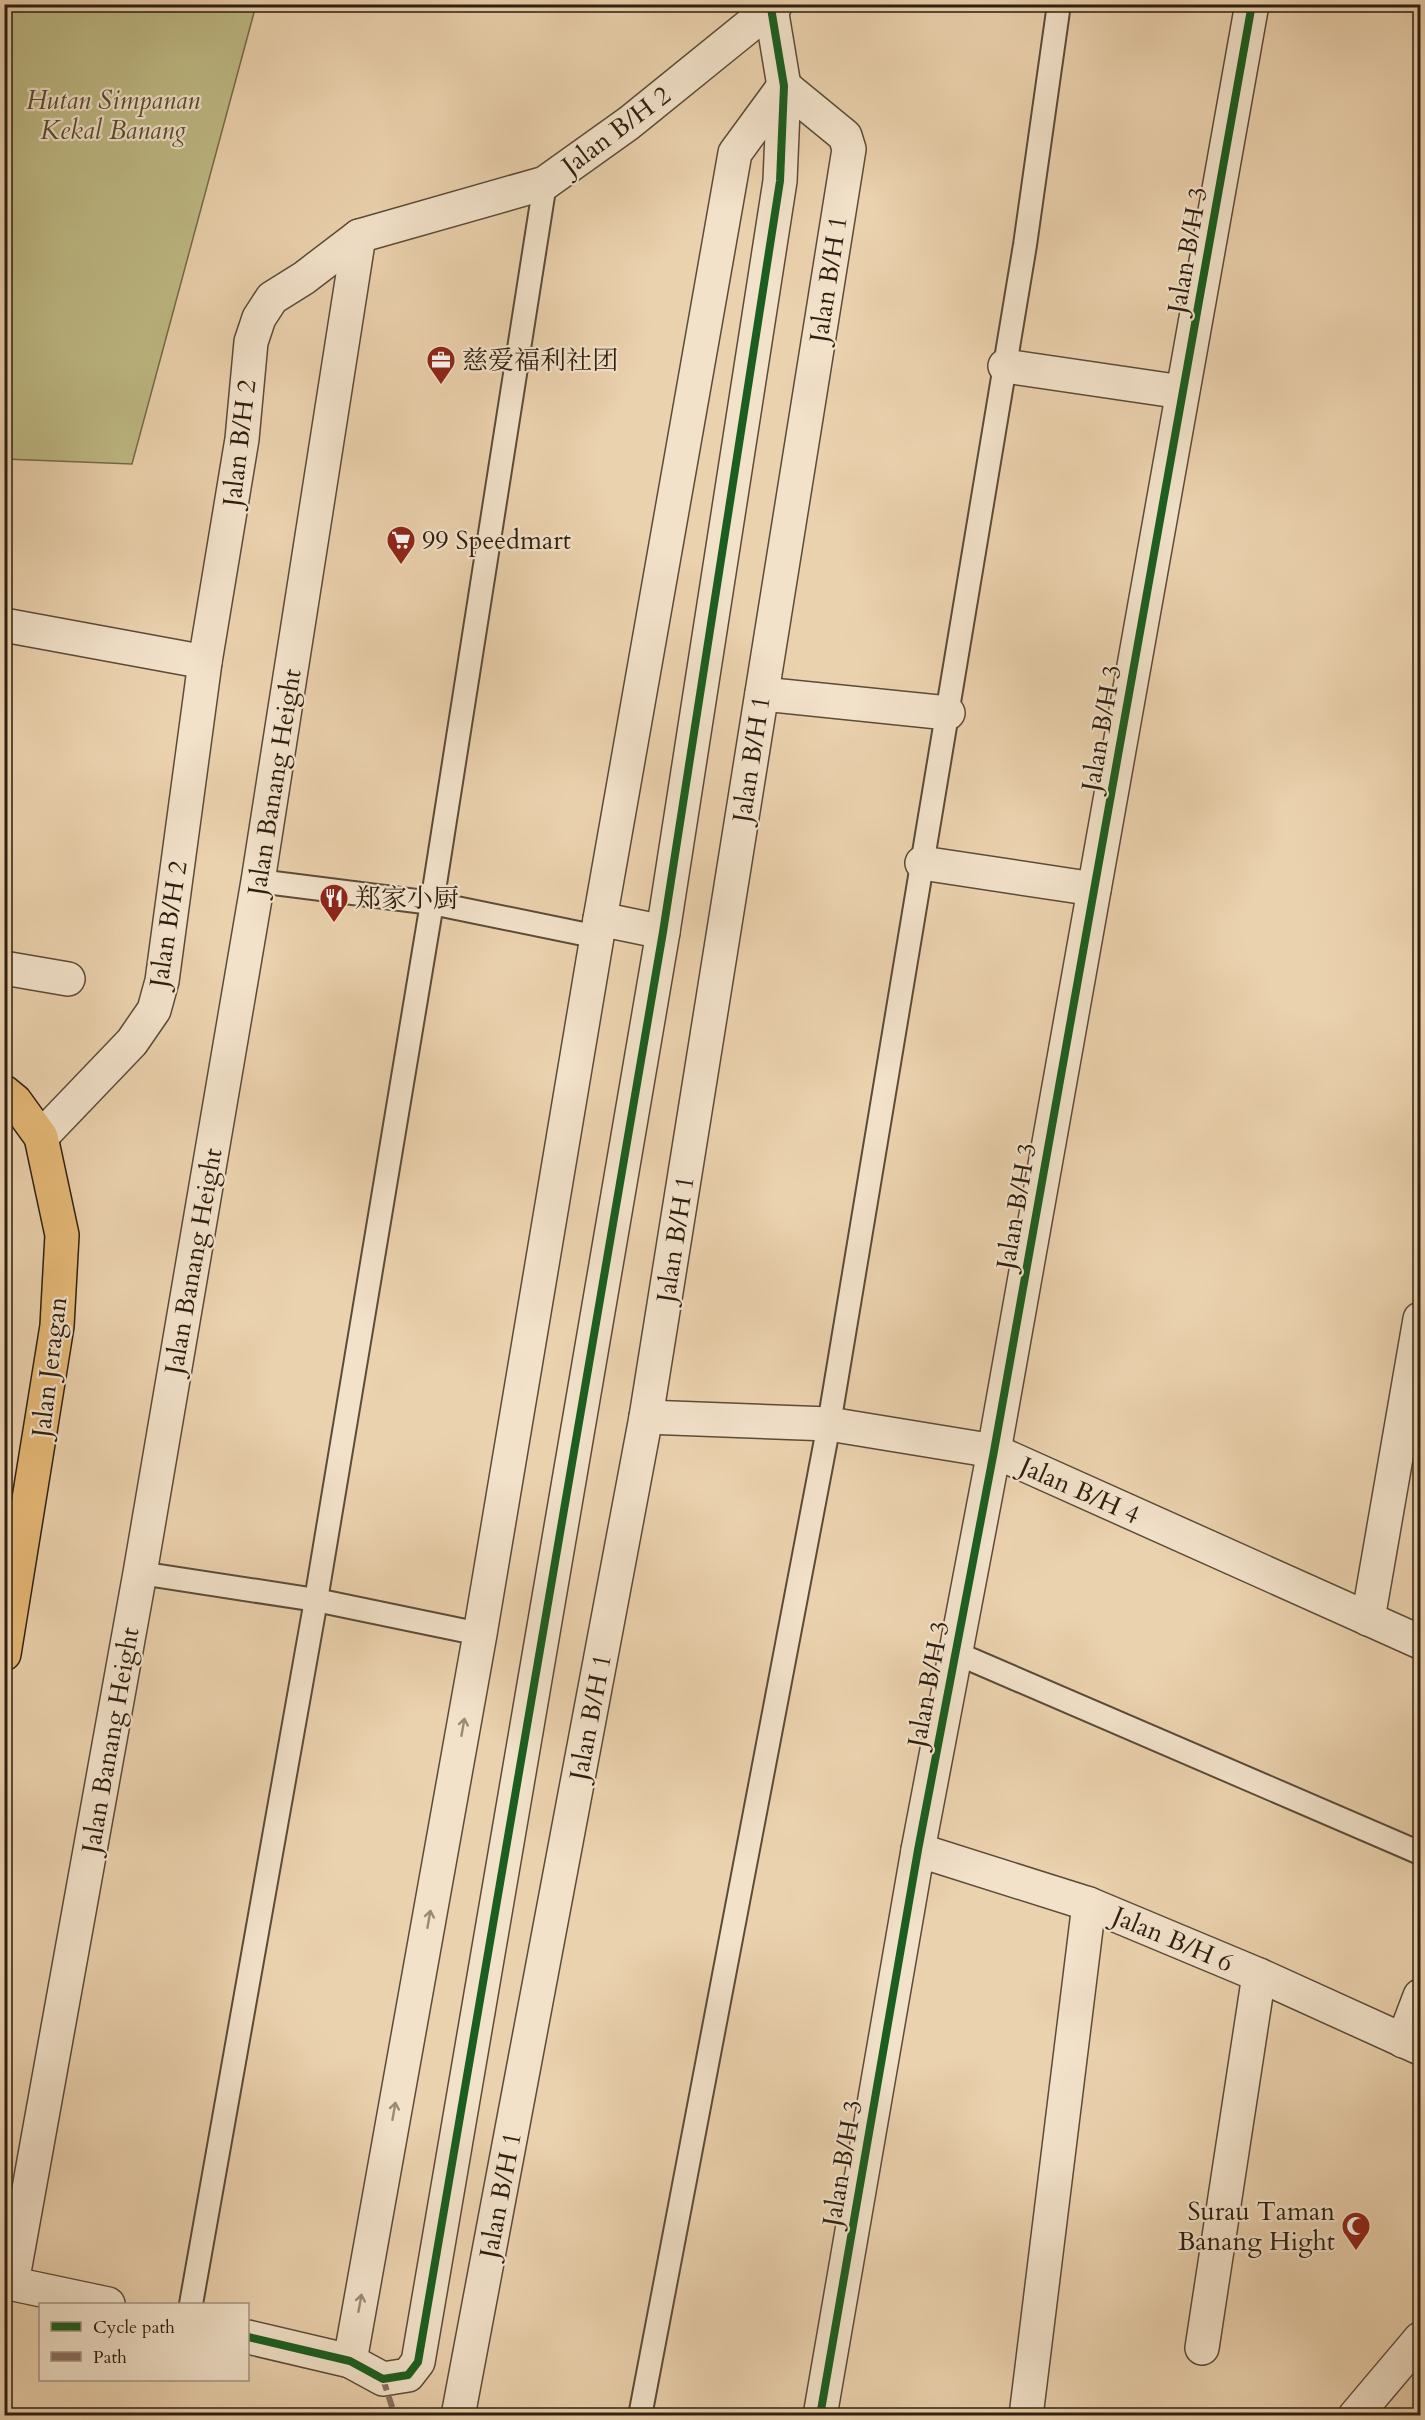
<svg xmlns="http://www.w3.org/2000/svg" width="1425" height="2420" viewBox="0 0 1425 2420" font-family="Cardo,'Noto Serif SC',serif">
  <rect width="100%" height="100%" fill="#ebd2ae"/>
  <filter id="stains"><feTurbulence type="fractalNoise" baseFrequency=".00333" numOctaves="4"/><feColorMatrix values="0 0 0 0 .2 0 0 0 0 .09 0 0 0 0 .02 0 0 0 .5 -.17"/></filter>
  <radialGradient id="worn" r=".72"><stop offset=".6" stop-color="#630" stop-opacity="0"/><stop offset="1" stop-color="#630" stop-opacity=".3"/></radialGradient>
  <polygon fill="#beba85" stroke="#766c4a" stroke-width="1.5" points="5,4 256,5 132,464 5,459"/>
  <g fill="none" stroke-linecap="round" stroke-linejoin="round">
    <g stroke="#5c4b38" stroke-width="26">
      <g id="lane">
        <polyline points="258,881 432,903 598,937"/>
        <polyline points="140,1573 316,1600 480,1634"/>
        <polyline points="956,1653 1420,1853"/>
        <polyline points="191,2304 316,1600 432,903 545,183"/>
        <polyline points="640,2416 829,1424 1025,245 1059,4"/>
      </g>
    </g>
    <g stroke="#5c4b38" stroke-width="36">
      <g id="street">
        <polyline points="1005,366 1182,392"/>
        <polyline points="4,625 205,662"/>
        <polyline points="762,694 948,713"/>
        <polyline points="922,863 1094,889"/>
        <polyline points="600,919 663,932"/>
        <polyline points="4,968 68,979"/>
        <polyline points="41,1137 132,1042 154,1010 162,981 205,662 242,439 251,342 259,318 272,298 304,278 359,236 545,183 629,123 776,4"/>
        <polyline points="646,1417 829,1424 994,1451 1420,1642"/>
        <polyline points="1368,1619 1420,1319"/>
        <polyline points="918,1850 1089,1904 1259,1975 1420,2048"/>
        <polyline points="1403,2041 1420,1996"/>
        <polyline points="4,2282 108,2304"/>
        <polyline points="12,2283 140,1573 258,881 359,236"/>
        <polyline points="248,2337 350,2361 383,2379 408,2375 418,2362 663,932 780,181 784,86 771,8"/>
        <polyline points="1202,2348 1259,1975"/>
        <polyline points="350,2361 480,1634 600,919 735,153 784,86"/>
        <polyline points="458,2416 646,1417 849,149 845,136 784,86"/>
        <polyline points="820,2416 918,1850 994,1451 1252,4"/>
        <polyline points="1026,2416 1089,1904"/>
        <polyline points="1355,2416 1420,2339"/>
      </g>
    </g>
    <g stroke="#2d1e10" stroke-width="36">
      <polyline id="primary" points="4,1092 15,1101 41,1137 62,1235 57,1326 4,1654"/>
    </g>
    <use href="#lane" stroke="#f2e2ca" stroke-width="22"/>
    <use href="#street" stroke="#f2e2ca" stroke-width="33"/>
    <use href="#primary" stroke="#e6b977" stroke-width="33"/>
    <polyline stroke="#8d6e63" stroke-width="6" stroke-dasharray="12 6" stroke-linecap="butt" points="383,2379 395,2416"/>
    <g stroke="#f2e2ca" stroke-width="11">
      <g id="cycleway">
        <polyline points="248,2337 350,2361 383,2379 408,2375 418,2362 663,932 780,181 784,86 771,8"/>
        <polyline points="820,2416 918,1850 994,1451 1252,4"/>
      </g>
    </g>
    <use href="#cycleway" stroke="#1b5e20" stroke-width="8"/>
  </g>
  <defs><path id="oneway-shaft" d="M-6 0H5M1.5-3L5.5 0L1.5 3" fill="none" stroke-width="1.6" stroke-linecap="round" stroke-linejoin="round" transform="scale(1.5)"/></defs>
  <g stroke="#998a76">
    <use href="#oneway-shaft" transform="translate(463 1727) rotate(-80)"/>
    <use href="#oneway-shaft" transform="translate(429 1919) rotate(-80)"/>
    <use href="#oneway-shaft" transform="translate(394 2111) rotate(-80)"/>
    <use href="#oneway-shaft" transform="translate(360 2303) rotate(-80)"/>
  </g>
  <defs>
    <g id="office-pin" transform="scale(1.5)"><path d="M0 17L-7.5 6A9.5 9.5 0 1 1 7.5 6Z" fill="#8f2418" stroke="#f2e2ca"/><path d="M-6-3h4V-5.5h4V-3h4V5H-6ZM-1-4.5V-3h2v-1.5ZM-6 0V1H6V0Z" fill="#fff"/></g>
    <g id="supermarket-pin" transform="scale(1.5)"><path d="M0 17L-7.5 6A9.5 9.5 0 1 1 7.5 6Z" fill="#8f2418" stroke="#f2e2ca"/><path d="M-6-5.5h2.5l.6 2H6L4.5 2H-2.5L-4.4-4H-6ZM-1.5 3.2a1.3 1.3 0 1 0 .1 0ZM3 3.2a1.3 1.3 0 1 0 .1 0Z" fill="#fff"/></g>
    <g id="restaurant-pin" transform="scale(1.5)"><path d="M0 17L-7.5 6A9.5 9.5 0 1 1 7.5 6Z" fill="#8f2418" stroke="#f2e2ca"/><path d="M-5-6h1v4h1v-4h1v4h1v-4h1v5L-1.5 .5V6h-2V.5L-5-1ZM5-6V6H3V1.5H1.5Q1.5-4 5-6Z" fill="#fff"/></g>
    <g id="mosque-pin" transform="scale(1.5)"><path d="M0 17L-7.5 6A9.5 9.5 0 1 1 7.5 6Z" fill="#8f2418" stroke="#f2e2ca"/><path d="M3.5-4.9A6 6 0 1 0 3.5 4.9A5 5 0 1 1 3.5-4.9Z" fill="#fff"/></g>
  </defs>
  <g fill-rule="evenodd">
    <use href="#office-pin" x="441" y="360"/>
    <use href="#supermarket-pin" x="401" y="540"/>
    <use href="#restaurant-pin" x="334" y="898"/>
    <use href="#mosque-pin" x="1356" y="2226"/>
  </g>
  <g text-anchor="middle" stroke-width="4.5" stroke-linejoin="round" paint-order="stroke">
    <g font-size="26" font-style="italic" fill="#584d33" stroke="#f2e2ca">
      <text x="113" y="109">Hutan Simpanan<tspan x="113" dy="30">Kekal Banang</tspan></text>
    </g>
    <g font-size="26" fill="#2d1e10" stroke="#f2e2ca">
      <text transform="translate(616 130) rotate(-37)" y="9">Jalan B/H 2</text>
      <text transform="translate(1187 250) rotate(-80)" y="9">Jalan B/H 3</text>
      <text transform="translate(828 279) rotate(-81)" y="9">Jalan B/H 1</text>
      <text transform="translate(239 443) rotate(-83)" y="9">Jalan B/H 2</text>
      <text transform="translate(1101 728) rotate(-80)" y="9">Jalan B/H 3</text>
      <text transform="translate(751 759) rotate(-81)" y="9">Jalan B/H 1</text>
      <text transform="translate(274 782) rotate(-81)" y="9">Jalan Banang Height</text>
      <text transform="translate(168 924) rotate(-81)" y="9">Jalan B/H 2</text>
      <text transform="translate(1016 1206) rotate(-80)" y="9">Jalan B/H 3</text>
      <text transform="translate(675 1239) rotate(-81)" y="9">Jalan B/H 1</text>
      <text transform="translate(193 1261) rotate(-80)" y="9">Jalan Banang Height</text>
      <text transform="translate(49 1367) rotate(-83)" y="9">Jalan Jeragan</text>
      <text transform="translate(1080 1490) rotate(24)" y="9">Jalan B/H 4</text>
      <text transform="translate(928 1684) rotate(-79)" y="9">Jalan B/H 3</text>
      <text transform="translate(590 1717) rotate(-79)" y="9">Jalan B/H 1</text>
      <text transform="translate(110 1740) rotate(-80)" y="9">Jalan Banang Height</text>
      <text transform="translate(1173 1939) rotate(23)" y="9">Jalan B/H 6</text>
      <text transform="translate(842 2163) rotate(-80)" y="9">Jalan B/H 3</text>
      <text transform="translate(500 2195) rotate(-79)" y="9">Jalan B/H 1</text>
    </g>
    <g font-size="26" fill="#2d1e10" stroke="#f2e2ca" text-anchor="start">
      <text x="462" y="369">慈爱福利社团</text>
      <text x="422" y="549">99 Speedmart</text>
      <text x="355" y="907">郑家小厨</text>
      <text x="1335" y="2220" text-anchor="end">Surau Taman<tspan x="1335" dy="30">Banang Hight</tspan></text>
    </g>
  </g>
  <rect width="1425" height="2420" fill="none" stroke="#ebd2ae" stroke-width="24"/>
  <rect x="6" y="6" width="1413" height="2408" fill="none" stroke="#2d1e10" stroke-width="3"/>
  <rect x="12" y="12" width="1401" height="2396" fill="none" stroke="#2d1e10" stroke-width="1.5"/>
  <rect x="39" y="2303" width="210" height="78" fill="#f2e2ca" stroke="#a39480" stroke-width="1.5"/>
  <rect x="51" y="2322" width="30" height="9" fill="#1b5e20" stroke="#a39480" stroke-width="1.5"/>
  <text x="93" y="2333" font-size="18" fill="#2d1e10">Cycle path</text>
  <rect x="51" y="2352" width="30" height="9" fill="#8d6e63" stroke="#a39480" stroke-width="1.5"/>
  <text x="93" y="2363" font-size="18" fill="#2d1e10">Path</text>
  <rect width="100%" height="100%" filter="url(#stains)"/>
  <rect width="100%" height="100%" fill="url(#worn)"/>
</svg>
